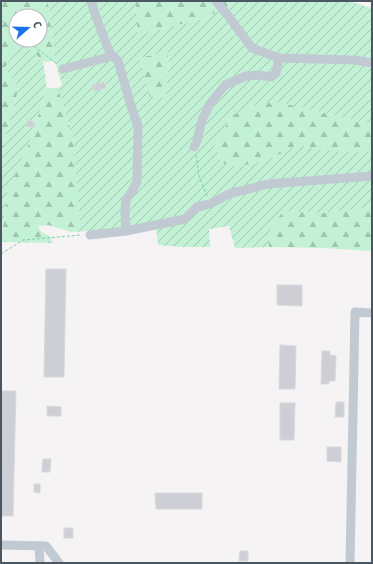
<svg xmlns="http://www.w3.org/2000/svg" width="373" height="564" viewBox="0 0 373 564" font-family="'Fira Sans Condensed',sans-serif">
  <defs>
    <pattern id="forest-firs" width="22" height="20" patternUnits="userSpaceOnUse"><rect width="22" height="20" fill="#c3f1d5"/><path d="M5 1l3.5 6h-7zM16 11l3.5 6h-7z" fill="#a0c6b0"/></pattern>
    <pattern id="garden-furrows" width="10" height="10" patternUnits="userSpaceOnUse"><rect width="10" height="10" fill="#c3f1d5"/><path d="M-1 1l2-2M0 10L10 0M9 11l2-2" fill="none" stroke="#a0c6b0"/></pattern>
  </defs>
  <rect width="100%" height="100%" fill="#f5f3f3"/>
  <g fill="url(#forest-firs)" fill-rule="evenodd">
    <path d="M1,1H48L55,61L43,62L27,45L19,87L1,153ZM16,16H40V40H16Z"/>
    <polygon points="135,1 237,1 206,18 138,35"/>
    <polygon points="167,51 169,60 166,97 149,97 139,58"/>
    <polygon points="47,88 58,88 73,137 80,225 72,232 48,225 38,226 41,232 50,236 53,243 1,242 8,189 30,141"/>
    <polygon points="260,103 282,103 372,124 372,152 331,151 297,145 275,157 239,167 222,164 215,144 232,115"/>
    <polygon points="372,207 372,251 321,248 269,247 269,240 272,223 284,211 319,213"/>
  </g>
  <g fill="url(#garden-furrows)" fill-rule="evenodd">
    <path d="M48,1H135L138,35L206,18L237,1H348L372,8V124L282,103H260L232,115L215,144L222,164L239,167L275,157L297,145L331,151L372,152V207L319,213L284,211L272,223L269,240V247L235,248L229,226L209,229L210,247H181L158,245L156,227L72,232L80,225L73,137L58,88L62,85L55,61ZM167,51L169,60L166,97H150L139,58Z"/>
    <polygon points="27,45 43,62 47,88 30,141 8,189 1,238 1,153 19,87 5,67 17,49"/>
  </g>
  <g fill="#cdcfd5" stroke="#d7d9de">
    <polygon points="104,82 106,88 94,91 92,85"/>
    <polygon points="28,120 34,122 33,128 26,126"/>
    <polygon points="46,269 66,269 64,377 44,377"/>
    <polygon points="277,285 302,285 302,306 277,305"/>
    <polygon points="280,345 296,346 295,389 279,389"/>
    <polygon points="322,351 330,351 330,355 336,356 335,381 329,381 329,384 321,384"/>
    <polygon points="1,391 16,391 13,516 1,516"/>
    <polygon points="336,402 344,402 344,417 335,417"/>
    <polygon points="280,403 295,403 294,440 280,440"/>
    <polygon points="47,406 61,407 61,416 47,416"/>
    <polygon points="327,447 341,447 341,462 327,461"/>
    <polygon points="43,459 51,459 50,472 42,472"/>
    <polygon points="34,484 40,484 40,493 34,492"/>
    <polygon points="155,493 202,493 202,509 156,509"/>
    <rect x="64" y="528" width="9" height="10"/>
    <polygon points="240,551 248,551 248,561 239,561"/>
  </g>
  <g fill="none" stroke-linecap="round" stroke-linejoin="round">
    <g stroke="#7ad0a6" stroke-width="1" stroke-dasharray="3 2" stroke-linecap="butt">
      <polyline points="1,20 16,32"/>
      <polyline points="26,40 57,64"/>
      <polyline points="196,155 199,176 207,196"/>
      <polyline points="1,254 23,240 81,235"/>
    </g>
    <g stroke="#c1cad2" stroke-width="9">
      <polyline points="91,1 95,14 109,51 113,56"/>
      <polyline points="216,1 226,13 252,48 279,58 354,60 372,63"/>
      <polyline points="63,69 113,56 118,61 131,106 138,126 137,182 132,191 126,200 125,211 126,231"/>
      <polyline points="194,147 197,141 202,120 210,104 225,85 246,76 258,75 271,77 276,73 279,58"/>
      <polyline points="90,235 126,231 185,219 197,207 210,204 231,193 249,189 268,184 372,176"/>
      <polyline points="1,545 46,546 59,563"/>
      <polyline points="39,546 40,563"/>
      <polyline points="350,563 355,312 372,313"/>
    </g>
  </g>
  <rect width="373" height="564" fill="none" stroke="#4a5661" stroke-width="4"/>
  <g transform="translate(28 28) rotate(70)"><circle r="19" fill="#ffffff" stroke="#b7bbc0"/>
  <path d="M0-3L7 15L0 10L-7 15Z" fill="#1a73e8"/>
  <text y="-6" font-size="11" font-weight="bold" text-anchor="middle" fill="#4a5661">С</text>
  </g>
</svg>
